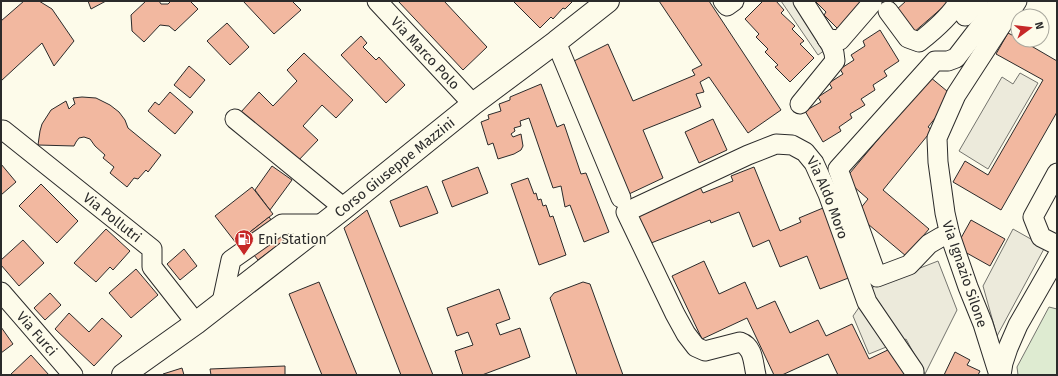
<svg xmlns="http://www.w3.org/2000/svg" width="1058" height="376" viewBox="0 0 1058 376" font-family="'Fira Sans',sans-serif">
  <rect width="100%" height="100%" fill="#fdfbea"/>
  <polygon fill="#deebd1" stroke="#74746e" points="1049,307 1057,309 1057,375 1018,375 1017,367"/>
  <g fill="#eceadb" stroke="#74746e">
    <polygon points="781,1 795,1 828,48 818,55"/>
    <polygon points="1020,73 1038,83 988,169 959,151 1002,77 1013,84"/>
    <polygon points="1013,229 1045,247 997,336 983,286"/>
    <polygon points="938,261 957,310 925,374 906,339 869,354 853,316 874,286"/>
  </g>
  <g fill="#f2b8a0" stroke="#2b2b2b">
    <polygon points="24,1 39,1 52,9 74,41 54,66 42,43 1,81 1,21"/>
    <polygon points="88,1 106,1 91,9"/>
    <polygon points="146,1 159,1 161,4 168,4 171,1 190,1 198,9 175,31 169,26 160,25 144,42 132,31 131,15"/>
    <polygon points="243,1 292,1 301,10 274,34"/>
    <polygon points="398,1 444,1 487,47 463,70"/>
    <polygon points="513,1 573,1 565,9 563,8 553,19 551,17 540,28"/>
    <polygon points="659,1 709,1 781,110 748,133 709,77 700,82 704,92 696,94 701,107 643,130 663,178 629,194 572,62 608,44 633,101 695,75 692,70 702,65"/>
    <polygon points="763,1 776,1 784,10 781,13 795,26 792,29 804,41 800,44 814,58 790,82 775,67 778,65 765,52 768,49 756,37 759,34 745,19"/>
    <polygon points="815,1 861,1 863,4 838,29 824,15 826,12"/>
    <polygon points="906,1 950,1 913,33 895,11"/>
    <polygon points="227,23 249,47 230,65 207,41"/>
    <polygon points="880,30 899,61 884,71 887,76 873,85 875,90 861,99 865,105 850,114 852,118 839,127 841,131 823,142 805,111 821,102 818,97 832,88 829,83 843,74 840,69 854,60 851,55 865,46 863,41"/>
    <polygon points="1008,33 1018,38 1018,40 1021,40 1057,61 1057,112 1001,210 953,182 965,161 988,175 1043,80 996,54"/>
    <polygon points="361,36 367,43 363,47 376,60 379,57 405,85 386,103 341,55"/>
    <polygon points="304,53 353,100 336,118 322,105 303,126 318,140 295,164 241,112 259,92 273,106 297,81 287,70"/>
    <polygon points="189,66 205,80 190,98 174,85"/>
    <polygon points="930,77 953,96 928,127 932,130 883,190 929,229 906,256 856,214 868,199 845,179"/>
    <polygon points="541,84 557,127 564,124 581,174 586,173 609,232 584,242 570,205 565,207 561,186 553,188 529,118 520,121 521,126 514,128 515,131 511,134 513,137 521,134 523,146 521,150 514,154 498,159 493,143 488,145 481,122 489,119 488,115 501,111 499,104 510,100 510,97"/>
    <polygon points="170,92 193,112 175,134 148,111 155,102 159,105"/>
    <polygon points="82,97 96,98 110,105 119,112 125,120 128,128 161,155 148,172 146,170 138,179 134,178 127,187 110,173 114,167 103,158 105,155 95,146 90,139 84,137 79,138 76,142 74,146 38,145 40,131 42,124 51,110 66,101 69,109 73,105 75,104 73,98"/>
    <polygon points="713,119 727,150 699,163 685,132"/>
    <polygon points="1,164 16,182 1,195"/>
    <polygon points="272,166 292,180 270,210 255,190"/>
    <polygon points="478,167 488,193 452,207 442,181"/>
    <polygon points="754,167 780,231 801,222 799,218 823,208 851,277 820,289 807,256 780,267 769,240 753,247 739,212 711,223 710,220 646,245 634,214 700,187 703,193 733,181 731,176"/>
    <polygon points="528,178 534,194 536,193 538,200 541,199 543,206 546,205 550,217 553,216 566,255 539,265 511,184"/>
    <polygon points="41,184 78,221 57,243 19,206"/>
    <polygon points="427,186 438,213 400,227 390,201"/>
    <polygon points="252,187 273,214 236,243 215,216"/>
    <polygon points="367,210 433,375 401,375 344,228"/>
    <polygon points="269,217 286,239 258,260 241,239"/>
    <polygon points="971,220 1005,239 990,266 956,247"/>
    <polygon points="106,229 130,251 113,270 110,267 96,282 74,263"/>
    <polygon points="23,240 44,263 19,286 1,265 1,260"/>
    <polygon points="184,249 197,266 180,280 167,264"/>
    <polygon points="704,261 719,294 745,282 757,309 775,301 790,333 818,320 826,336 852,324 869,359 894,347 907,375 838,375 828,354 782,375 774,375 747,318 702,339 672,276"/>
    <polygon points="136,269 158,295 131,318 109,293"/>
    <polygon points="319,282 357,375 322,375 289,294"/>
    <polygon points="583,282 590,284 623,375 577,375 550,298 554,293"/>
    <polygon points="499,289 510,319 496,324 500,335 520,328 530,357 482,375 463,375 455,351 473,345 468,332 457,336 447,308"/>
    <polygon points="50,293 61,305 45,320 34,308"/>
    <polygon points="69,313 89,332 102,318 122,336 94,366 55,329"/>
    <polygon points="1,327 13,344 1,353"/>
    <polygon points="955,352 970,360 967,365 980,371 978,375 944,375"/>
    <polygon points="31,355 49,375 10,375"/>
    <polygon points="285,366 285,375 211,375 210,369"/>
    <polygon points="182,368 184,375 164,375 163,374"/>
  </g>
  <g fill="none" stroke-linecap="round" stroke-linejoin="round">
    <g stroke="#2b2b2b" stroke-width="21">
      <g id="minor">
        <path id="s1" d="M377,1L473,104"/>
        <polyline points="723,1 727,6 734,1"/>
        <path d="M888,11L908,38L919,42C933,31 950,17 959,1"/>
        <polyline points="965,16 978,1"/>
        <polyline points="827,39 840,40 872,3"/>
        <polyline points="556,42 621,198"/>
        <polyline points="800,104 835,61 834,53 831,45 803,1"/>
        <polyline points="235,119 344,208"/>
        <path id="s2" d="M3,130L152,249V267L196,323"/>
        <polyline points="1057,173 1033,217 1041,237 1057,245"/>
        <polyline points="950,235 941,237 929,244 909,265 877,277 838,169 935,61 948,61 956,58 1000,1"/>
        <path id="s3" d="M1,292L73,375"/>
        <polyline points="222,302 231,260 282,224 323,224"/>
        <path id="s4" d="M756,375C753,363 754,347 740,342L705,351L696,347L686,334L675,314L626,212L748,155L776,144L792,145L805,152L814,163L828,194L867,302L914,371V375"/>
        <polyline points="999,375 983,324 968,287 950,235 945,213 938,162 937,138 956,95 1017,1"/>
        <polyline points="1001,375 1003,363 1008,348 1018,325 1057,257"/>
      </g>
    </g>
    <g stroke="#2b2b2b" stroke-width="24">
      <g id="major">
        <path id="s5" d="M123,375L196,323L344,208L473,104L556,42L608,1"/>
      </g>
    </g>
    <use href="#minor" stroke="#fdfbea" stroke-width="19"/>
    <use href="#major" stroke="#fdfbea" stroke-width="22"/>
  </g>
  <defs>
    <g id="fuel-pin" transform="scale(1)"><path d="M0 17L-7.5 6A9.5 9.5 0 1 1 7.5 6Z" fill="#c62828" stroke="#fdfbea"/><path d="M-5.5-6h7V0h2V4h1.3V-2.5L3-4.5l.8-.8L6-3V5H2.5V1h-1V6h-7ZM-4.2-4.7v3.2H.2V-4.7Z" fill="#fff"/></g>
  </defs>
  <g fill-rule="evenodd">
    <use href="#fuel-pin" x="244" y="239"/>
  </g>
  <g text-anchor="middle" stroke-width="3" stroke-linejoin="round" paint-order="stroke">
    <g font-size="14" fill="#2b2b2b" stroke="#fdfbea">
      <text dy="5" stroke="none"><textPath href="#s1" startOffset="71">Via Marco Polo</textPath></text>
      <text dy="5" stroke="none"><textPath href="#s5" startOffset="342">Corso Giuseppe Mazzini</textPath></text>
      <text dy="5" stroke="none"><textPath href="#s4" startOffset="484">Via Aldo Moro</textPath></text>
      <text dy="5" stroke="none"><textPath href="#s2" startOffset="140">Via Pollutri</textPath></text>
      <text transform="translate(965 274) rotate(71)" y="5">Via Ignazio Silone</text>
      <text dy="5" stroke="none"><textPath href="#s3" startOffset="55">Via Furci</textPath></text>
    </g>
    <g font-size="14" fill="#2b2b2b" stroke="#fdfbea" text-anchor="start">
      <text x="258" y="244">Eni Station</text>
    </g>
  </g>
  <rect width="1058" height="376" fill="none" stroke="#2b2b2b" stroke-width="4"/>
  <g transform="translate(1030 28) rotate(75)"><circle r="19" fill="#fdfbea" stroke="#a9a89e"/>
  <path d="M0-3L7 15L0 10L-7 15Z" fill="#c62828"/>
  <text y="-6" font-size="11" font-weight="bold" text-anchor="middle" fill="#2b2b2b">N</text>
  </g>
</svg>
